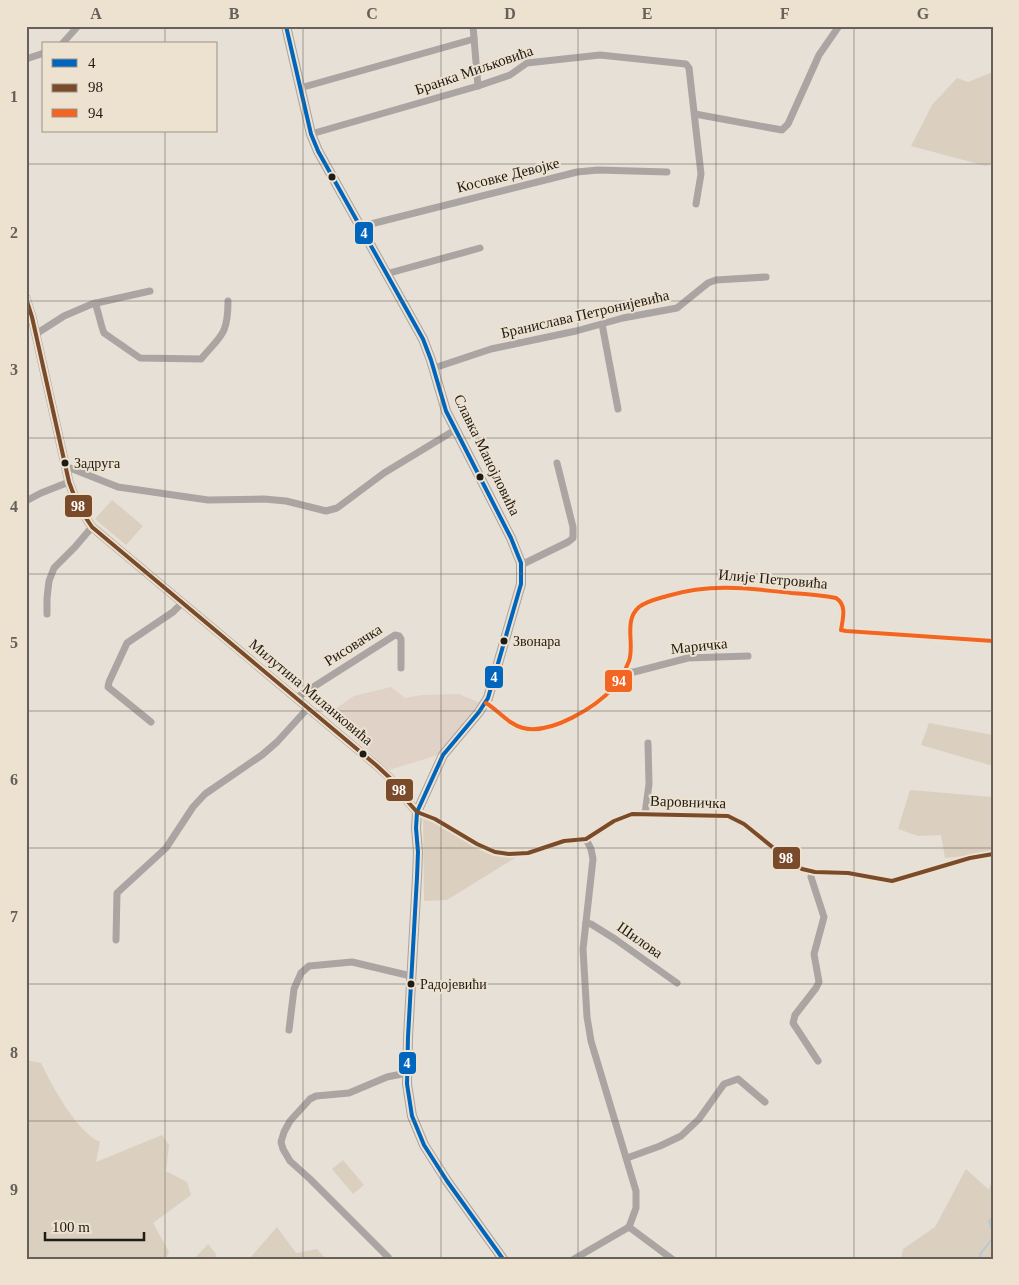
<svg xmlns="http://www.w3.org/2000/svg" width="1019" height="1285" viewBox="0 0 1019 1285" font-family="'Times New Roman',serif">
  <rect width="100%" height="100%" fill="#e7e0d6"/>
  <polygon fill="#e0d2c6" points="391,687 405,698 422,695 459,694 480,703 438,755 389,770 328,714 354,696"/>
  <g fill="#dbd0c0">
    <polygon points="993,72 993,162 986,166 911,146 932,105 957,78 968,82"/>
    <polygon points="112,500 143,526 126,545 95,519"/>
    <polygon points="929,723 993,735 993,766 921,745"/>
    <polygon points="910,790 993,797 993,856 965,856 945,858 941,835 918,836 898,829"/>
    <polygon points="423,817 445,827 466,842 489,852 518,856 447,900 424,901"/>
    <path d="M26,1060L41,1063C52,1086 77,1132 100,1142L96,1162L162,1135L169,1145L166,1171L187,1182L191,1195L153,1223L169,1252L166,1259H26Z"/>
    <polygon points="343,1160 364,1185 353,1194 332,1169"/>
    <polygon points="966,1169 989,1190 993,1177 993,1259 901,1259 903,1249 935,1227"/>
    <polygon points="277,1227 296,1253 317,1249 324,1257 323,1259 249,1259"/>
    <polygon points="208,1244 216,1254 215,1259 194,1259"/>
  </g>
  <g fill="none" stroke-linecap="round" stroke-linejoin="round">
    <g stroke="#b5c8d5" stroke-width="2">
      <polyline points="993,1218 989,1221 993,1231"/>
      <polyline points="979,1259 981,1253 993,1238"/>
    </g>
    <g stroke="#aaa5a2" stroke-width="7">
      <polyline points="473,26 478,86"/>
      <polyline points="62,44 78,26"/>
      <polyline points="26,59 44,53"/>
      <polyline points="300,88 474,39"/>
      <polyline points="695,114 782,130 788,124 819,55 839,26"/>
      <polyline points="311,134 478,86 510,75 527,63 600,55 686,64 689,68 701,174 696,204"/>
      <polyline points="359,227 577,172 598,170 667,172"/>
      <polyline points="386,274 480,248"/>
      <path d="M95,303C99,313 100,323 104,333L140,358L201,359C221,335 228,335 228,301"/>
      <polyline points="602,324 618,409"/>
      <polyline points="36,334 64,316 92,304 150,291"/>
      <polyline points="434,368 491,349 576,331 623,318 677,308 708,283 716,280 766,277"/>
      <polyline points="65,466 118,487 208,500 264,499 286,501 326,511 337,508 384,473 455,430"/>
      <polyline points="26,501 41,493 69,482"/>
      <polyline points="521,565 568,542 573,538 573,527 557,463"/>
      <polyline points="47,614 47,598 49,581 54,568 75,547 92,527"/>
      <polyline points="624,672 634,672 688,658 748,656"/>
      <polyline points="296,698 395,635 399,636 401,639 401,668"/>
      <path d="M486,703C499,711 508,724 523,728C551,735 596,707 614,687C620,680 625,671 629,661C635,644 623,621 639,607C647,601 657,599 667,596C710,583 747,588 791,593C806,594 821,595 836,598C847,605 843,618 841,630L846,631L993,641"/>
      <polyline points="151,722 108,687 109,682 127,643 173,612 182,603"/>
      <polyline points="417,812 435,819 477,844 495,852 509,854 528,853 564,841 586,839 614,821 632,814 728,816 744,824 786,858 802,869 815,872 848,873 892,881 970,858 993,854"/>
      <polyline points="645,814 649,784 648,743"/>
      <polyline points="586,839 591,849 593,859 583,949 587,1017 591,1041 636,1191 636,1208 629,1227"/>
      <polyline points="812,872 811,877 824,917 814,954 819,982 816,988 795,1015 793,1023 818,1061"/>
      <polyline points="586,923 591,924 615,939 677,983"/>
      <polyline points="116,940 117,893 166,848 193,807 205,794 262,755 277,742 308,708"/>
      <polyline points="289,1030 294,989 301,973 309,966 352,962 411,976"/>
      <polyline points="627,1158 660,1146 681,1136 699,1119 724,1084 738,1079 765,1102"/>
      <polyline points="629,1227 672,1259"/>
      <polyline points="388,1257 310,1179 290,1161 283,1149 281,1142 284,1132 290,1121 310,1099 316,1096 349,1093 387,1077 407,1073"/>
      <polyline points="574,1259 629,1227"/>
    </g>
    <polyline stroke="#aaa5a2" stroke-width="9" points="26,298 32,317 69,482 78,506 92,527 376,765 390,778 409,803 417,812"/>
    <polyline stroke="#a9a4a0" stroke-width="10" points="286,26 311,134 318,151 423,339 431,360 446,411 511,538 521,563 521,584 488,698 479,712 443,755 417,812 416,828 418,852 417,877 408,1037 407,1084 412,1116 424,1145 447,1181 503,1259"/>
    <g stroke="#ede1d0" stroke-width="8">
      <polyline id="bus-1" points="286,26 311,134 318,151 423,339 431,360 446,411 511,538 521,563 521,584 488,698 479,712 443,755 417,812 416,828 418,852 417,877 408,1037 407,1084 412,1116 424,1145 447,1181 503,1259"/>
    </g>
    <g stroke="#ede1d0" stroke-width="8">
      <polyline id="bus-2" points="26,298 32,317 69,482 78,506 92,527 376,765 390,778 409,803 417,812 435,819 477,844 495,852 509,854 528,853 564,841 586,839 614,821 632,814 728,816 744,824 786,858 802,869 815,872 848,873 892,881 970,858 993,854"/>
    </g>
    <g stroke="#ede1d0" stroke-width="8">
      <path id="bus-3" d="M486,703C499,711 508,724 523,728C551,735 596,707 614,687C620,680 625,671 629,661C635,644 623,621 639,607C647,601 657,599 667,596C710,583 747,588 791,593C806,594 821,595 836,598C847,605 843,618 841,630L846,631L993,641"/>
    </g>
    <use href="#bus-1" stroke="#0065bd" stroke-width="4"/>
    <use href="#bus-2" stroke="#7a4b2a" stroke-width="4"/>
    <use href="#bus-3" stroke="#f26522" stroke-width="4"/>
  </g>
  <path fill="none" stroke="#656059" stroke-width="1" stroke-opacity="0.55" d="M165,26V44M303,26V1259M441,26V1259M578,26V1259M716,26V1259M854,26V1259M165,131V1259M26,164H993M26,301H993M26,438H993M26,574H993M26,711H993M26,848H993M26,984H993M26,1121H993"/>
  <g fill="#1f1b15" stroke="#ede1d0" stroke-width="2">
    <circle cx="332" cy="177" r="4.5"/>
    <circle cx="65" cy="463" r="4.5"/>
    <circle cx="480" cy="477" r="4.5"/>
    <circle cx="504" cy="641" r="4.5"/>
    <circle cx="363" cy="754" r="4.5"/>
    <circle cx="411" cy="984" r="4.5"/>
  </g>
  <g text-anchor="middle" stroke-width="4" stroke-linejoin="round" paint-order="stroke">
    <g font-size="14" fill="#1f1b15" stroke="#ede1d0" text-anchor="start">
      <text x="74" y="468">Задруга</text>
      <text x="513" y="646">Звонара</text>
      <text x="420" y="989">Радојевићи</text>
    </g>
    <g font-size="15" fill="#1f1b15" stroke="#ede1d0">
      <text transform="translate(474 70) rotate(-19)" y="5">Бранка Миљковића</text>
      <text transform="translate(508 175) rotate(-14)" y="5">Косовке Девојке</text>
      <text transform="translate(585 314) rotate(-13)" y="5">Бранислава Петронијевића</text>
      <text transform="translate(487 455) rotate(64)" y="5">Славка Манојловића</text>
      <text transform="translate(773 579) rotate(5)" y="5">Илије Петровића</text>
      <text transform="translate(353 645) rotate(-32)" y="5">Рисовачка</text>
      <text transform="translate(699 646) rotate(-6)" y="5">Маричка</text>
      <text transform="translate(311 692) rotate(40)" y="5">Милутина Миланковића</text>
      <text transform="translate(688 802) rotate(2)" y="5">Варовничка</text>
      <text transform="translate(640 940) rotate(35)" y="5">Шилова</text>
    </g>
  </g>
  <g stroke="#ede1d0" stroke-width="2">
    <rect x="354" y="221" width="20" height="24" rx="5" fill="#0065bd"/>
    <rect x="64" y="494" width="29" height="24" rx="5" fill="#7a4b2a"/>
    <rect x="484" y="665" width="20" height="24" rx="5" fill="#0065bd"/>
    <rect x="604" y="669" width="29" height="24" rx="5" fill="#f26522"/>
    <rect x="385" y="778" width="29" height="24" rx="5" fill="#7a4b2a"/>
    <rect x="772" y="846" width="29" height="24" rx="5" fill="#7a4b2a"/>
    <rect x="398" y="1051" width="19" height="24" rx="5" fill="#0065bd"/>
  </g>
  <g font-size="14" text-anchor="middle" font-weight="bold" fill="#fff">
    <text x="364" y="238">4</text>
    <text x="78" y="511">98</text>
    <text x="494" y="682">4</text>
    <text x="619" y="686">94</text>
    <text x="399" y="795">98</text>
    <text x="786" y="863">98</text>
    <text x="407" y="1068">4</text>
  </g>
  <rect width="1019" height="1285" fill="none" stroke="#ede1d0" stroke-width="55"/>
  <rect x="42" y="42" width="175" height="90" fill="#ede1d0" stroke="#9b9285"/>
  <rect x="52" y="59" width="25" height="8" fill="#0065bd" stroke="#9b9285"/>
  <text x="88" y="68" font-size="15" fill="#1f1b15">4</text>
  <rect x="52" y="84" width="25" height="8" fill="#7a4b2a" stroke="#9b9285"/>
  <text x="88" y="92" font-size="15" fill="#1f1b15">98</text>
  <rect x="52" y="109" width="25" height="8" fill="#f26522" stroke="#9b9285"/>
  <text x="88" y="118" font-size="15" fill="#1f1b15">94</text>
  <path d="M45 1232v8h99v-8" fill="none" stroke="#1f1b15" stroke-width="2.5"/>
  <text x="52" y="1232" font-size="15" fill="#1f1b15" stroke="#ede1d0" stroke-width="4" paint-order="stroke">100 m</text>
  <rect x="28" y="28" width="964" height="1230" fill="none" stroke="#656059" stroke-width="2"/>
  <g font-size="16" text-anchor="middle" font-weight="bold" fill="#656059">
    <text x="96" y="19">A</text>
    <text x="234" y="19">B</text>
    <text x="372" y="19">C</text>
    <text x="510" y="19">D</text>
    <text x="647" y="19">E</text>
    <text x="785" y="19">F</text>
    <text x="923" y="19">G</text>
    <text x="14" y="102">1</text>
    <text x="14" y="238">2</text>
    <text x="14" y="375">3</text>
    <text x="14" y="512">4</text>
    <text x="14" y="648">5</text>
    <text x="14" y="785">6</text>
    <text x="14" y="922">7</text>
    <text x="14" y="1058">8</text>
    <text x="14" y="1195">9</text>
  </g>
</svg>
